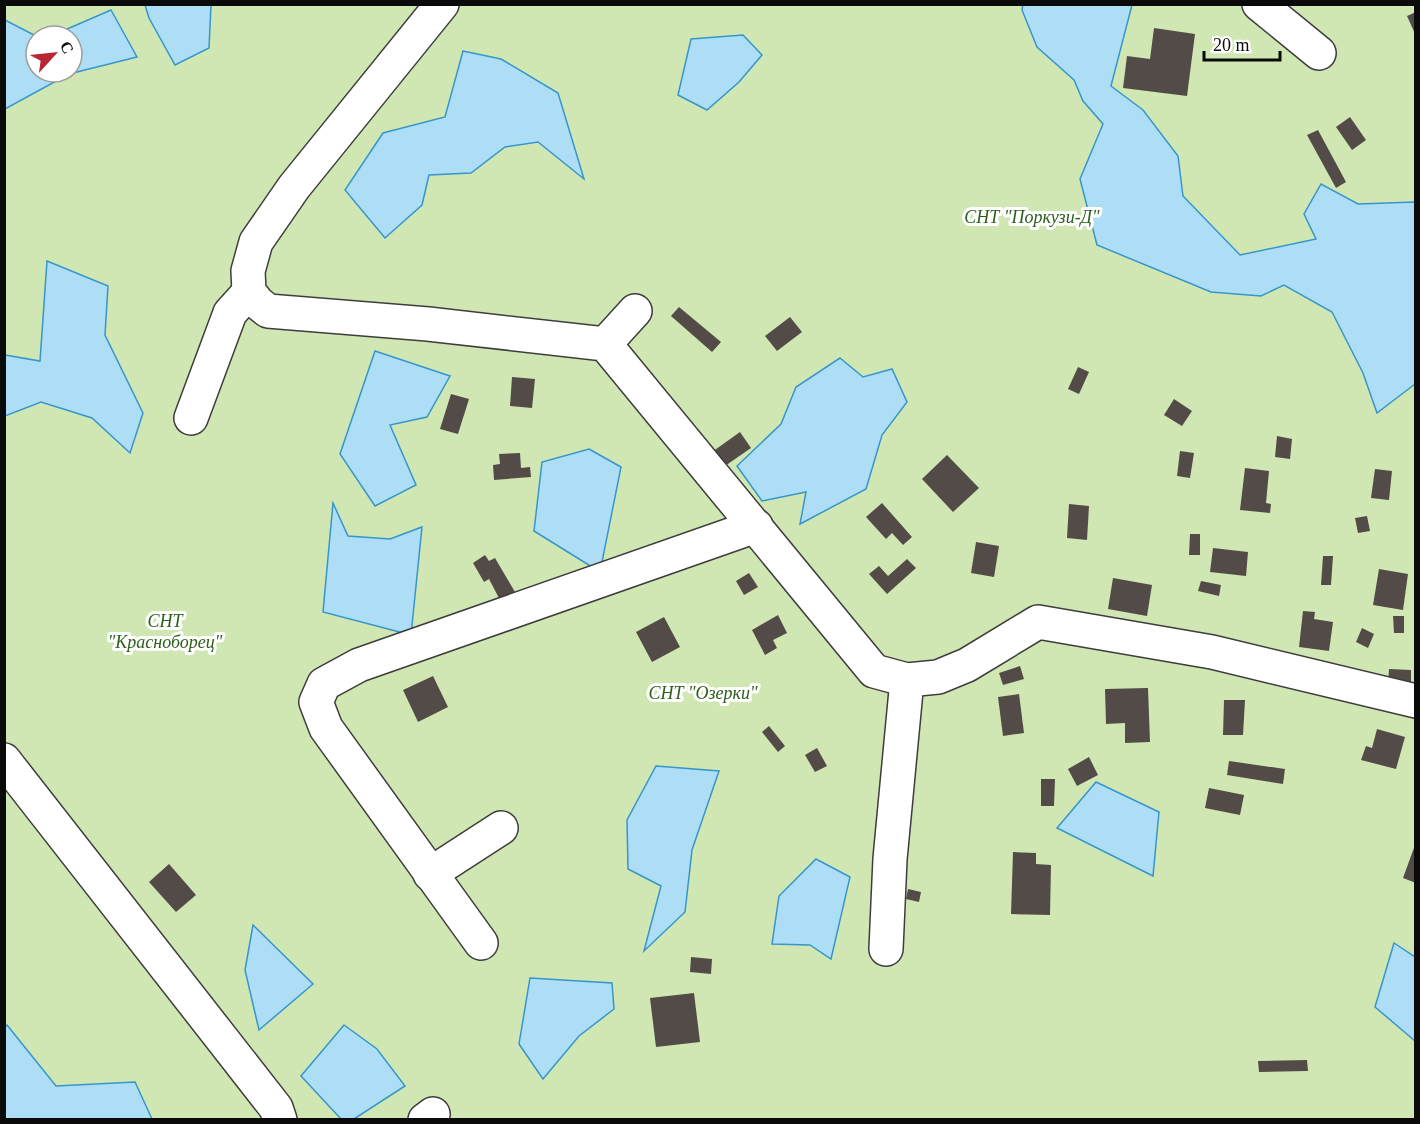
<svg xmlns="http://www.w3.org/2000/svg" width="1420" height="1124" viewBox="0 0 1420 1124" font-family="Georgia,serif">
  <rect width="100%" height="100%" fill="#fff9e8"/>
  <path fill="#d1e7b3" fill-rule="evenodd" d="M5,5H1415V1119L5,1120ZM36,36H72V72H36Z"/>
  <g fill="#aedef5" stroke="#3696cb" stroke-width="1.5">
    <polygon points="1023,4 1132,5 1111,86 1143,110 1178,156 1183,196 1240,255 1316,239 1304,214 1321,184 1358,204 1415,202 1415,384 1377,413 1363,373 1332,312 1284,285 1261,296 1211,292 1097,245 1080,179 1103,124 1083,101 1074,80 1037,47 1022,10"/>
    <polygon points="145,5 211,5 209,48 175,65 149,18"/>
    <polygon points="111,10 137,57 69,74 5,109 5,20 36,36 36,72 72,72 72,36 51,36"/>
    <polygon points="743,35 762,55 739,82 707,110 678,95 691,39"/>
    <polygon points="463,51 501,59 558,93 584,179 538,142 505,147 471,173 429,175 422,205 385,238 345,190 383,133 445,117"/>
    <polygon points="47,261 108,286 105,335 143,413 130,453 92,418 41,402 5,416 5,355 40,361"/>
    <polygon points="375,351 450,376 427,417 390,425 416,485 375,506 340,454"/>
    <polygon points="840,358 863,377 892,369 907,402 882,435 866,489 800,524 806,492 762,501 737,466 781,424 796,387"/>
    <polygon points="589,449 621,467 600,572 534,531 542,462"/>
    <polygon points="333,503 348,536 390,539 422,527 411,635 323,612"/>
    <polygon points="656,766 719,771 692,850 685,912 644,951 661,886 628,869 627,820"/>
    <polygon points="1096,782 1159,812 1153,876 1057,828"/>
    <polygon points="816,859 850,877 831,959 810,945 772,944 779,896"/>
    <polygon points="253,925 313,984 259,1030 245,970"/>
    <polygon points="1394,943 1415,957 1415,1041 1375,1007"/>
    <polygon points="530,978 612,983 614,1009 579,1036 543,1079 519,1044"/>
    <polygon points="7,1025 56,1086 135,1082 152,1119 5,1119 4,1028"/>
    <polygon points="344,1025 377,1049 405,1086 354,1119 341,1119 301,1076"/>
  </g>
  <g fill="#534b47">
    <polygon points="1416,12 1416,36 1407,16"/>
    <polygon points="1154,28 1195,34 1187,96 1123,88 1127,56 1150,59"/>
    <polygon points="1350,117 1366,140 1352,150 1336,127"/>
    <polygon points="1318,130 1346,182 1336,188 1307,135"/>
    <polygon points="679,307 721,342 712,352 671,316"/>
    <polygon points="790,317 802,332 777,351 765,336"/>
    <polygon points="1078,367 1089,372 1079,394 1068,389"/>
    <polygon points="512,377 535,379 532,408 510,406"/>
    <polygon points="451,394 469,399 458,434 440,429"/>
    <polygon points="1174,399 1192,411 1182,426 1164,415"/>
    <polygon points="740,432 751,448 722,468 712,452"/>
    <polygon points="1277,436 1292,439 1290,459 1275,457"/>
    <polygon points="1180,451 1194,453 1190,478 1177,476"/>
    <polygon points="520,453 521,468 530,467 531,477 494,480 493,465 500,464 499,454"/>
    <polygon points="947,455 979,488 953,512 922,479"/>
    <polygon points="1245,468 1269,471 1266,503 1271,504 1270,513 1240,510"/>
    <polygon points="1375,469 1392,471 1389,500 1371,498"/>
    <polygon points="882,503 912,537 903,545 892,533 886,539 866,517"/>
    <polygon points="1069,504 1089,506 1087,540 1067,538"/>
    <polygon points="1367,516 1370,531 1358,533 1355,518"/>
    <polygon points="1190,534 1200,534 1200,555 1189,555"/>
    <polygon points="976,542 999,546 994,577 971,573"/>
    <polygon points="1213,548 1248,552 1246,576 1210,572"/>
    <polygon points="485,555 489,561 495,558 515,592 500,600 489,579 484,582 473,563"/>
    <polygon points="1323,556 1333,556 1331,585 1321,585"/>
    <polygon points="907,559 916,568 887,594 869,574 879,566 888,576"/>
    <polygon points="1379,569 1408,574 1403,610 1373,605"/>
    <polygon points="749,573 758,587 744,595 736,581"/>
    <polygon points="1113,578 1152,585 1147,616 1108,609"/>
    <polygon points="1201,581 1221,585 1219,596 1198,591"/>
    <polygon points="1303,611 1315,612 1314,619 1333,622 1329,651 1299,647"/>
    <polygon points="778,615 787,633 773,640 777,648 765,655 752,630"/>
    <polygon points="1393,616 1404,616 1404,633 1394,633"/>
    <polygon points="664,617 680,647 652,662 636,632"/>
    <polygon points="1362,628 1374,634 1368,648 1356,642"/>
    <polygon points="1020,666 1024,679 1003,685 999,673"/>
    <polygon points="1389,669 1411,670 1411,686 1388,686"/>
    <polygon points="433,676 448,707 418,722 403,690"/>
    <polygon points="1148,688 1150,742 1125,743 1125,723 1106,724 1105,689"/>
    <polygon points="1019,694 1024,733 1003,736 998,697"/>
    <polygon points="1224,700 1245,700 1243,735 1223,735"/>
    <polygon points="769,726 785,746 778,752 762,732"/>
    <polygon points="1377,729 1405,737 1396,769 1361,760 1366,746 1372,748"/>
    <polygon points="817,748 827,766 815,772 805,755"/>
    <polygon points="1089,757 1098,775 1077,786 1068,769"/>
    <polygon points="1229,761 1285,769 1283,784 1227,775"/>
    <polygon points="1041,779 1055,779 1054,806 1041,806"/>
    <polygon points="1209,788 1244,795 1240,815 1205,808"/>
    <polygon points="1415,845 1416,845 1416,883 1403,878"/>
    <polygon points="1013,852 1036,853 1036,864 1051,865 1050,915 1011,914"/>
    <polygon points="169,864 196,895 176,912 149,882"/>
    <polygon points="908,889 921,892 919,902 906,899"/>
    <polygon points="691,957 712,959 711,974 690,972"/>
    <polygon points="694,993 700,1042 656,1047 650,998"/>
    <polygon points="1307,1060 1308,1071 1259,1072 1258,1061"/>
  </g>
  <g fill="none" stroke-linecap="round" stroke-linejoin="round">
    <g stroke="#3d3d3d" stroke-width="36">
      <g id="minor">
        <polyline points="442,4 294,187 256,242 248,271 249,292 258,303 268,311 428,324 605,344 874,671 907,680 938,677 967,665 1038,622 1212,652 1416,701"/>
        <polyline points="1259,4 1319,53"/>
        <polyline points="605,344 635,311"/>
        <polyline points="191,418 230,313 249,292"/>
        <polyline points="4,760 276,1108 280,1120"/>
        <polyline points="430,874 501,828"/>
        <polyline points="481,943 326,728 316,702 324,684 359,665 756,526"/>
        <polyline points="886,949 890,859 907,680"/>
        <polyline points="425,1120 433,1114"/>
      </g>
    </g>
    <use href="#minor" stroke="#fff" stroke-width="33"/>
  </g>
  <g text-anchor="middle" stroke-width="6" stroke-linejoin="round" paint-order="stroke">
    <g font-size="18" font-style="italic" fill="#2e601d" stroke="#fff">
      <text x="1032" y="223">СНТ "Поркузи-Д"</text>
      <text x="165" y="627">СНТ<tspan x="165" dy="21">"Красноборец"</tspan></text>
      <text x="703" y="699">СНТ "Озерки"</text>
    </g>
  </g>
  <rect width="1420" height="1124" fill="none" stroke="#0a0a0a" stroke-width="12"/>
  <g transform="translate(54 54) rotate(63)"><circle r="28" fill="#ffffff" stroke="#9d9d9d" stroke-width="1.5"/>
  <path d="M0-4.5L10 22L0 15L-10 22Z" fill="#b82533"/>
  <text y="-9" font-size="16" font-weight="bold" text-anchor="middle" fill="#0a0a0a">С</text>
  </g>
  <path d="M1204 51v9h76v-9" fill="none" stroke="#0a0a0a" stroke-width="3"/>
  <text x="1213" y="51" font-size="18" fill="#0a0a0a" stroke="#ffffff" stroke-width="4.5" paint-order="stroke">20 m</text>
</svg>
